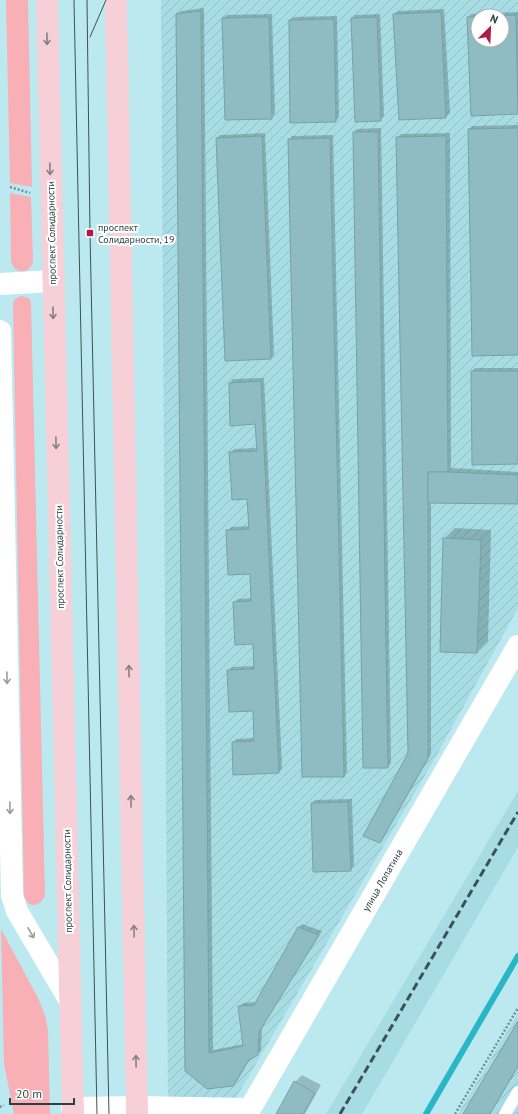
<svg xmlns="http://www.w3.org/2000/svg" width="518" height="1114" viewBox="0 0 518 1114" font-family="'PT Sans',sans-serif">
  <defs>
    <pattern id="industrial-furrows" width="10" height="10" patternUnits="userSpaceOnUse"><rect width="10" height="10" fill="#a7dce4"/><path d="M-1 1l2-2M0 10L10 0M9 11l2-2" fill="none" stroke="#90bec5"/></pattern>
  </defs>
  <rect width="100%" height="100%" fill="#bce9f0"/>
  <polygon fill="#a7dce4" points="518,791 518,847 388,1070 362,1114 326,1114"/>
  <g fill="url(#industrial-furrows)" fill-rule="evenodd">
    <path d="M161,0H518V608L434,760L233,1103L168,1104ZM478,16H502V40H478Z"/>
    <polygon points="518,1013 518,1114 458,1114"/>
  </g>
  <g fill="#f8afb6">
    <polygon points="6,0 28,0 32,187 10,183"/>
    <path d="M10,193L31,197L33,262C30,271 23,274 15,269L11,262Z"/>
    <path d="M21,296L29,298L31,302L45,896C40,907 28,909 24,896L13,303L15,299Z"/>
    <polygon points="1,929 38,998 45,1015 48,1031 50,1114 14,1114 4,1064"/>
  </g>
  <g fill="#0003" fill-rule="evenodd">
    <polygon points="204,8 213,1050 244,1044 239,1007 243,1003 257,1002 298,928 302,924 322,931 262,1027 261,1051 250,1059 237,1081 233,1085 207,1088 177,14 181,11"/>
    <polygon points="444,9 450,113 446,117 400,119 394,14 398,11"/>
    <path d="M518,12V113L472,115L468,17L471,14ZM478,16H502V40H478Z"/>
    <polygon points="272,14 275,114 271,118 223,18 227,15"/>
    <polygon points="380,14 384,116 380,120 352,18 355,15"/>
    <polygon points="337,16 339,118 335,121 290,20 294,17"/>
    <polygon points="518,125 518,354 469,129 472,126"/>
    <polygon points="381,128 391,763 388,767 354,132 357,129"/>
    <polygon points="265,133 274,355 271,358 217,138 220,135"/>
    <polygon points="450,133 451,468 518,472 518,503 431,502 431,754 383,838 379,842 409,754 397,138 401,134"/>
    <polygon points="333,135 347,772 344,776 289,140 292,136"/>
    <polygon points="475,368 518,368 518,463 472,371"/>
    <polygon points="264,378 282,768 279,772 233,743 236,739 255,738 253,710 228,671 232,667 255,666 254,643 234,602 238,599 252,598 251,573 227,531 231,527 250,526 248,498 230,453 234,449 258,448 256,423 230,383 233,379"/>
    <polygon points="455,528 491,530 488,641 477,652 444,539"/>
    <polygon points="352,799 354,866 350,870 312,803 315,800"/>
    <polygon points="518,1023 518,1067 490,1114 464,1114"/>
    <polygon points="302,1075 321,1085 305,1114 277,1114 295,1082"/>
  </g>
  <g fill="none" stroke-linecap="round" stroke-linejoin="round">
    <polyline stroke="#29b6c6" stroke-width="6" points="426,1114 518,956"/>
  </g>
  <g fill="#8fbbc2" stroke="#76a2a8">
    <polygon points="201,11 209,1053 243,1046 238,1006 254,1005 298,927 319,935 259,1032 258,1055 248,1061 233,1086 207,1089 185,1071 176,14"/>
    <polygon points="441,12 446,118 399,120 393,14"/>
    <polygon points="516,15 518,114 471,116 467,17 478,16 478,40 502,40 502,16 487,16"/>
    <polygon points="269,17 272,119 225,120 222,18"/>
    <polygon points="377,17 381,121 355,122 351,18"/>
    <polygon points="334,19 336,122 290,123 289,20"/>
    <polygon points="518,128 518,355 472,356 468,129"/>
    <polygon points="353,132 378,132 388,768 363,768"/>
    <polygon points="262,136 271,359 225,361 216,138"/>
    <polygon points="446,136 448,472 428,472 428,758 380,843 363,836 408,753 396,137"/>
    <polygon points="330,138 344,777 302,777 288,139"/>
    <polygon points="471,371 518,371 518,464 472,465"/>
    <polygon points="261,381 279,773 233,775 232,742 254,741 253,711 229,712 227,670 254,669 253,644 235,645 233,602 251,601 250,574 228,575 226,530 249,529 247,499 232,500 229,452 257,451 255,424 230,426 229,383"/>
    <polygon points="428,472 448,472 518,475 518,504 428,503"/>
    <polygon points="443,538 481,540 477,653 440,652"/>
    <polygon points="348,802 351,871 313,872 311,803"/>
    <polygon points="518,1021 518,1066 490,1114 463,1114"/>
    <polygon points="294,1081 315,1093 303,1114 276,1114"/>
  </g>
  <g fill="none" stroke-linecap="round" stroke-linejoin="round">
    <g stroke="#708e93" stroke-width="2.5" stroke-dasharray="2 2" stroke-linecap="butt">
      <polyline points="10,187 30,193"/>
      <polyline points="0,1107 4,1105"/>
      <polyline points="455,1114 518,1008"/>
    </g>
    <polyline stroke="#fff" stroke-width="12" points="505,1114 518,1092"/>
    <g stroke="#fff" stroke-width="22">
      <polyline points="0,284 52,281"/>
      <polyline points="0,331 12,895 17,911 70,1001"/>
      <polyline points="72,1108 137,1107 250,1109"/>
      <polyline points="247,1114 518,646"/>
    </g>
    <g stroke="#f6d0d6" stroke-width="22">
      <polyline points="47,0 73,1114"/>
      <polyline points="116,0 137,1114"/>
    </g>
    <g stroke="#3d5256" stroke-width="1">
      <polyline points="74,0 97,1114"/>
      <polyline points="87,0 90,233 109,1114"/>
      <polyline points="90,37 106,0"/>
    </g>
    <polyline stroke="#3d5256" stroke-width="3" stroke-dasharray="8 4" stroke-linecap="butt" points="340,1114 518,812"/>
  </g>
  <defs><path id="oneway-shaft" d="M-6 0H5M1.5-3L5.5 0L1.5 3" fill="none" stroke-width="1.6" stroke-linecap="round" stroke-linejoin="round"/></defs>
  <g stroke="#878085">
    <use href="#oneway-shaft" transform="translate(47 39) rotate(89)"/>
    <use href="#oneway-shaft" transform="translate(50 169) rotate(89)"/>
    <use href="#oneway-shaft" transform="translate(53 313) rotate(89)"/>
    <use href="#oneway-shaft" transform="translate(56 443) rotate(89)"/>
    <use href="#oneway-shaft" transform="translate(129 671) rotate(-91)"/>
    <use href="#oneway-shaft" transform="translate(131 801) rotate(-91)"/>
    <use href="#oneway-shaft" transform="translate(134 931) rotate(-91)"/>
    <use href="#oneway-shaft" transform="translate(136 1061) rotate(-91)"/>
  </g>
  <g stroke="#969fa0">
    <use href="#oneway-shaft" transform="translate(7 678) rotate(89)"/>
    <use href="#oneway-shaft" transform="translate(10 808) rotate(89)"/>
    <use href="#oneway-shaft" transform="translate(31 933) rotate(60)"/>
  </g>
  <rect fill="#ae1b43" stroke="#fff" stroke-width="1.5" x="86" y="229" width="8" height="8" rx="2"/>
  <g text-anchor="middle" stroke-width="4" stroke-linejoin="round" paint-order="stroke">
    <g font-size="10" fill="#2d3f42" stroke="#fff" text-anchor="start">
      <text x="98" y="231">проспект<tspan x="98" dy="12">Солидарности, 19</tspan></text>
    </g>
    <g font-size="10" fill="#2d3f42" stroke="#fff">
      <text transform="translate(51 233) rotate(-91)" y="4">проспект Солидарности</text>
      <text transform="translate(59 557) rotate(-91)" y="4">проспект Солидарности</text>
      <text transform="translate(382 880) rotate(-60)" y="4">улица Лопатина</text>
      <text transform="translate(67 881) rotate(-91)" y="4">проспект Солидарности</text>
    </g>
  </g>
  <g transform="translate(490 28) rotate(24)"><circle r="19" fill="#ffffff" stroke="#abb2b3"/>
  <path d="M0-3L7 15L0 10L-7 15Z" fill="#ae1b43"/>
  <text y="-6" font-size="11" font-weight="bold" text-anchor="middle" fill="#2d3f42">N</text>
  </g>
  <path d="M10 1098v6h64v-6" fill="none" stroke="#2d3f42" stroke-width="2"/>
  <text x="16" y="1098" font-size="12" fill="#2d3f42" stroke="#ffffff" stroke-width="3" paint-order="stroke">20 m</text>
</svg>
